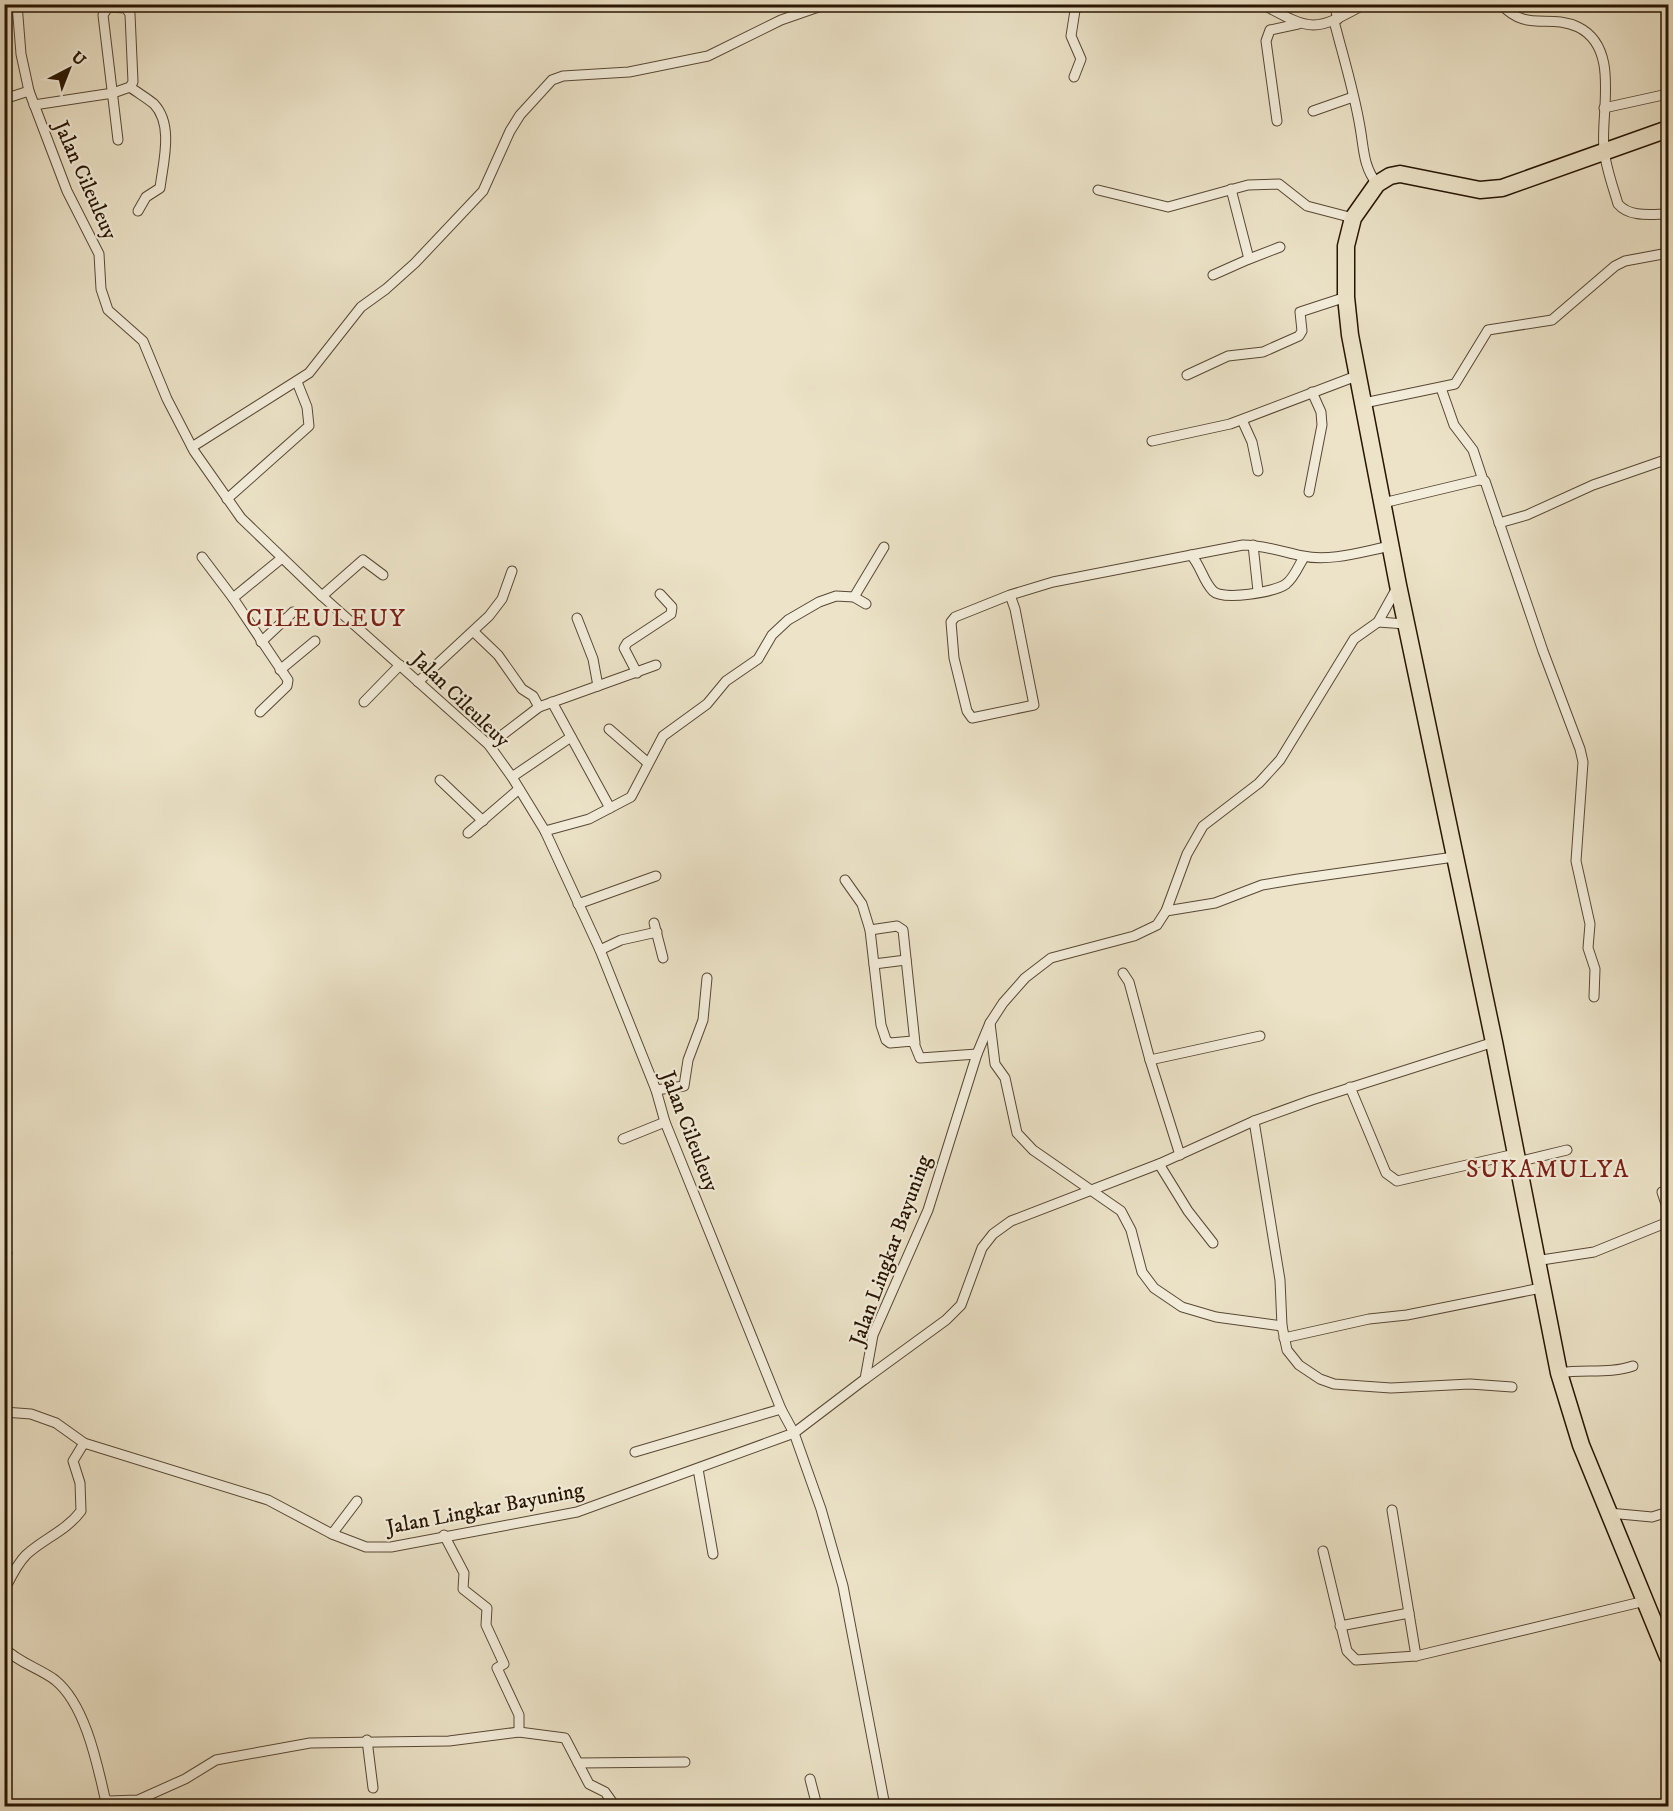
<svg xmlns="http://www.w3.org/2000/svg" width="1673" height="1811" viewBox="0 0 1673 1811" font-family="'IM FELL DW Pica',serif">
  <rect width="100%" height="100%" fill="#ece3c8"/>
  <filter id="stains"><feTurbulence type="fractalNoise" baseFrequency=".00333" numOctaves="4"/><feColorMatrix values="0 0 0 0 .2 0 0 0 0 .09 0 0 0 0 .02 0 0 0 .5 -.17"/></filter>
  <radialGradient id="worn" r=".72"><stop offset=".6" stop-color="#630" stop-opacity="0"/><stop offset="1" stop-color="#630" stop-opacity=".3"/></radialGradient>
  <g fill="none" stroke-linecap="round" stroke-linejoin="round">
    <g stroke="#584834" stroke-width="11">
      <g id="street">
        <polyline points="17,4 21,54 29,91 67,191 99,254 101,289 108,310 143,341 167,399 194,451 241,518 322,596 489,745 512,777 545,831 600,950 656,1090 665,1122 781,1409 794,1433 821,1509 843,1586 885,1806"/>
        <path d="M1262,4C1313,32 1314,32 1365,4"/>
        <polyline points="1334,4 1338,19"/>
        <path d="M1501,4C1527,33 1548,13 1578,27C1621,48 1600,112 1604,150C1606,168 1613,187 1618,204C1630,218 1652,214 1668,214"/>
        <path d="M1334,21C1343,56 1354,91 1360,127C1364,149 1363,166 1377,184"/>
        <polyline points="1074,77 1081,59 1071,36 1076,4"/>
        <path d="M130,87C138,93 147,98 154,104C174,125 163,163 160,188L146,197L138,211"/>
        <polyline points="4,99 29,91"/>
        <polyline points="34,105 113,93 130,87 133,82 130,14 126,8 108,7 103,15 118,140"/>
        <polyline points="1604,108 1663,95 1668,91"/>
        <polyline points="1313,111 1353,97"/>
        <polyline points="1277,121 1266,41 1270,30 1298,24"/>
        <polyline points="1231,189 1249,259 1280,247"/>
        <polyline points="1098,190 1168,207 1248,185 1279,184 1307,206 1353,218"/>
        <polyline points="1213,275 1249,259"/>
        <polyline points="1187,375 1228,356 1263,352 1299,336 1302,331 1300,312 1346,297"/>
        <polyline points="1441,388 1454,425 1473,450 1483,480"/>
        <polyline points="1364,403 1455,384 1488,330 1552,320 1615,266 1625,261 1668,253"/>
        <polyline points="1242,420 1252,442 1258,471"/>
        <polyline points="1152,441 1230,424 1359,375"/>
        <polyline points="192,447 309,373 361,307 386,289 415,263 483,191 510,131 520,115 552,80 563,76 629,72 708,56 781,20 827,4"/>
        <polyline points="1309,492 1322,425 1321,412 1312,392"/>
        <polyline points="227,499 309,426 307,407 297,382"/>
        <polyline points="1383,503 1479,480 1485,481 1543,651 1580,749 1583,762 1576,861 1590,924 1588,948 1595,969 1594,997"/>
        <polyline points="1499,523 1527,515 1593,485 1668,459"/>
        <polyline points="1253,545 1258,591"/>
        <path d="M1191,555C1201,566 1203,581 1213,591C1223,601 1275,592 1286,584C1294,578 1299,565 1304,557"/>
        <polyline points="202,557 233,598"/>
        <path d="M1010,595L955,617L951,622L954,658L967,711L972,718L1034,705L1015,609L1010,595L1053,582L1243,545C1264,545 1283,552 1303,556C1331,562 1364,551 1391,546"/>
        <polyline points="322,596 363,560 383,575"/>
        <polyline points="854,597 884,547"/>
        <polyline points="577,618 593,659 598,686"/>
        <polyline points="1378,622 1406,624"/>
        <polyline points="474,632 498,655 522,689 533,696 539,707"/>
        <polyline points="261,642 293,612"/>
        <polyline points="280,670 315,641"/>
        <polyline points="637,673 624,648 627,643 671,614 672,607 660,594"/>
        <polyline points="418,682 489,616 502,599 512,571"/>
        <polyline points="364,702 400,665"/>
        <polyline points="552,702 610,808"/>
        <polyline points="260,712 287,686 288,680 233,598 282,558"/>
        <polyline points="609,729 648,763"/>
        <polyline points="489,745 539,707 656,665"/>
        <polyline points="512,777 571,737"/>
        <polyline points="440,780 483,821"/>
        <polyline points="545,831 589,819 631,797 663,736 707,704 726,681 758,659 772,635 788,620 819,602 836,596 854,597 866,604"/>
        <polyline points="468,833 519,789"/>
        <polyline points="845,880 862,904 870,930 881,1025 886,1040 890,1043 913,1041 920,1058 977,1054"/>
        <polyline points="578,904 656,876"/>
        <polyline points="1166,911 1215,903 1262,885 1298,879 1454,857"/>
        <polyline points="654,923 663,958"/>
        <polyline points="870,930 897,926 903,930 915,1043"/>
        <polyline points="600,950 621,940 657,932"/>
        <polyline points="874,964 906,960"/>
        <polyline points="1123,973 1129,982 1150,1060"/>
        <polyline points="990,1023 995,1064 1005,1078 1017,1133 1033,1150 1121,1211 1131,1230 1142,1272 1154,1288 1182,1307 1216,1317 1282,1326"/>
        <polyline points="1350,1087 1386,1173 1397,1181 1515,1154"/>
        <polyline points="656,1090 684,1086 688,1060 703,1020 707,978"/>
        <polyline points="1254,1121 1280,1280 1282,1326 1287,1350 1299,1365 1320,1379 1334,1384 1391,1388 1470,1384 1512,1387"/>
        <polyline points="623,1139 665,1122"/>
        <polyline points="1180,1155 1150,1060 1260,1036"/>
        <polyline points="1517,1162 1567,1150"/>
        <polyline points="1159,1164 1188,1211 1213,1243"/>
        <polyline points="1662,1192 1668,1210"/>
        <polyline points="4,1255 7,1253"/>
        <polyline points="1535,1261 1594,1252 1668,1222"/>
        <polyline points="1284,1338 1369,1319 1407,1315 1541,1288"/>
        <path d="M1559,1373C1584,1369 1610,1374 1633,1366"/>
        <polyline points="865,1379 946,1320 961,1305 982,1248 993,1234 1011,1221 1159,1164 1254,1121 1312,1100 1494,1042"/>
        <polyline points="4,1412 31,1414 56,1423 84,1443 268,1500 332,1534 366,1547 391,1547 577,1512 794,1433 865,1379 873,1335 928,1210 977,1054 990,1023 1003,1003 1025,978 1051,958 1134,936 1157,925 1166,911 1187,854 1203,826 1259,783 1280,760 1354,639 1378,622 1398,586"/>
        <polyline points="635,1452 781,1409"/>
        <polyline points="698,1469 713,1554"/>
        <polyline points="1392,1510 1416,1656"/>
        <polyline points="1609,1513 1652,1517 1668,1512"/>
        <polyline points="332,1534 357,1501"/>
        <polyline points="444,1535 464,1573 463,1589 487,1608 486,1625 504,1664 497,1668 519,1715 519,1732"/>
        <polyline points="1323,1551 1347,1651 1356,1660 1416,1656 1645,1601"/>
        <path d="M4,1591C10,1579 16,1565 26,1555C43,1539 66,1531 81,1511L80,1483L73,1461L84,1443"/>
        <polyline points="1340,1626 1409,1613"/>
        <path d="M4,1648C19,1663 39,1668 55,1680C85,1704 97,1763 105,1798L108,1801L138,1800L185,1779L216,1760L310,1743L449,1741L519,1732L565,1738L589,1784L605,1792L615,1806"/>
        <polyline points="367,1740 373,1788"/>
        <polyline points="578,1763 685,1762"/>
        <polyline points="810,1779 817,1806"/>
      </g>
    </g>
    <g stroke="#271502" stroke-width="19">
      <polyline id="highway" points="1668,129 1502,188 1480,190 1400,174 1390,176 1377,184 1353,218 1346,246 1346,297 1350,335 1398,585 1494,1042 1559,1373 1581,1445 1668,1657"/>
    </g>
    <use href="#street" stroke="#f3eddb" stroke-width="9"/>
    <use href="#highway" stroke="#ece3c8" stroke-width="16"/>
  </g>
  <g text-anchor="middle" stroke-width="4.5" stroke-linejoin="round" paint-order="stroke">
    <g font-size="21" fill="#271502" stroke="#f3eddb">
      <text transform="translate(86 180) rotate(66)" y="7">Jalan Cileuleuy</text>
      <text transform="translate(461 699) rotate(44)" y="7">Jalan Cileuleuy</text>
      <text transform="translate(690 1131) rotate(69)" y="7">Jalan Cileuleuy</text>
      <text transform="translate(890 1250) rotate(-70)" y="7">Jalan Lingkar Bayuning</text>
      <text transform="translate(485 1508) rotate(-11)" y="7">Jalan Lingkar Bayuning</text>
    </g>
    <g font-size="24" letter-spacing="1.5" fill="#7a1f14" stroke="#f3eddb">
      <text x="326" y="626">CILEULEUY</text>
      <text x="1548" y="1177">SUKAMULYA</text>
    </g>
  </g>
  <rect width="1673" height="1811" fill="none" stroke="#ece3c8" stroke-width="24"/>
  <rect x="6" y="6" width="1661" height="1799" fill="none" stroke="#271502" stroke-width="3"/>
  <rect x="12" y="12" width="1649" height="1787" fill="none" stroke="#271502" stroke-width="1.5"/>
  <g transform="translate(69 69) rotate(42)" stroke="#f3eddb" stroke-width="4.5" paint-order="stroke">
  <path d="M0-4.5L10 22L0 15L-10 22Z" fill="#271502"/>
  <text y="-9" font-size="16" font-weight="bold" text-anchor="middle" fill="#271502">U</text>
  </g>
  <rect width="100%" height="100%" filter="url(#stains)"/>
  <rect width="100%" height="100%" fill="url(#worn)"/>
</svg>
